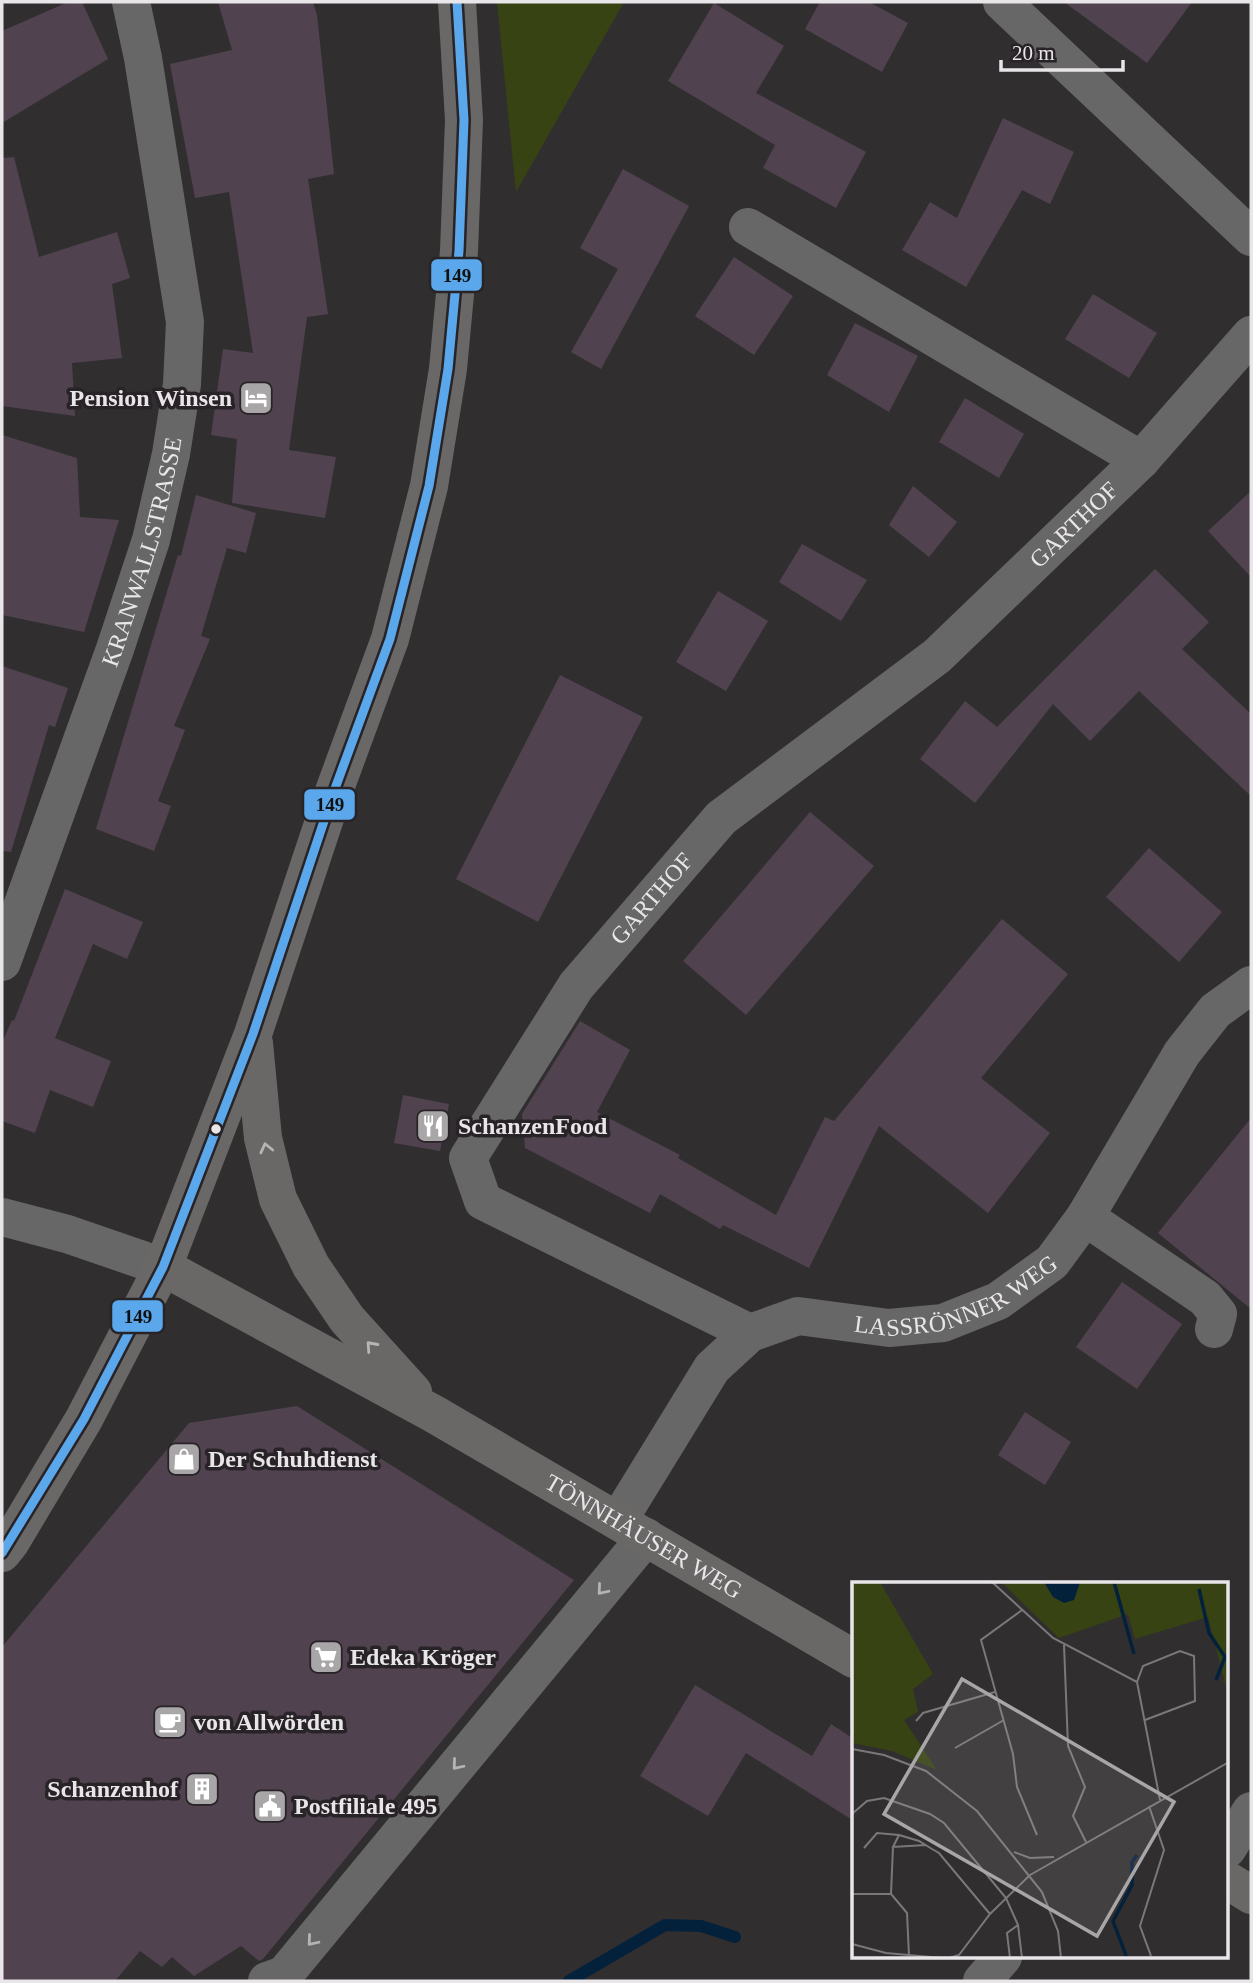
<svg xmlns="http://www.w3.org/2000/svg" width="1253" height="1983" viewBox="0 0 1253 1983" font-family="Georgia,serif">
  <rect width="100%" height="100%" fill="#312e30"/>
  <polygon fill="#374312" points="497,2 624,2 516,192"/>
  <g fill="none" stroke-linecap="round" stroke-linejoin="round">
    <polyline stroke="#04213c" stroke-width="12" points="569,1981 665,1925 701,1926 735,1937"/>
  </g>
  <g fill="#50434f">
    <polygon points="68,2 82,2 108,59 2,123 2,31"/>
    <polygon points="218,2 313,2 317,15 334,174 308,179 328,314 307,317 289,450 336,457 325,518 232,503 237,439 211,435 223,349 253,353 229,192 195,198 170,64 232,50"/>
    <polygon points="820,2 869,2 908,23 882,72 805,29"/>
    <polygon points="1064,2 1192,2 1147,63"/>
    <polygon points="714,3 784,46 756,93 866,152 836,208 763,168 775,145 668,81"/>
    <polygon points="1003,118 1074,152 1050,204 1022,190 966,287 902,250 930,202 957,218"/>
    <polygon points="14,157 39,257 117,232 130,278 112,284 122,358 72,363 75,416 2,406 2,158"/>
    <polygon points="623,169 689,206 601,369 571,352 618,269 580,248"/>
    <polygon points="734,257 793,296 754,355 695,316"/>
    <polygon points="1093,294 1157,333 1129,378 1065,339"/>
    <polygon points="855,323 918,356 889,412 827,375"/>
    <polygon points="965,398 1024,434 999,478 939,442"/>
    <polygon points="2,435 77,458 80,517 119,520 84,632 2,615"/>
    <polygon points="913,486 957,522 929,557 889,525"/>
    <polygon points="1251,491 1251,577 1208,531"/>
    <polygon points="196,495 256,513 246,553 227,548 201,636 210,639 174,726 185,730 158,801 171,806 154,851 96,829 178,555 181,556"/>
    <polygon points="802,544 867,580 841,621 779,582"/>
    <polygon points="1155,569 1209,622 1182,649 1251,714 1251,796 1139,691 1090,741 1053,704 975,803 920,759 965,701 997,727"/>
    <polygon points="718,591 768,621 726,691 676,662"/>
    <polygon points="2,666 68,688 55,727 49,725 11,852 2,851"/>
    <polygon points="560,675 643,717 538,922 456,879"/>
    <polygon points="810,812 874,866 746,1015 683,961"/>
    <polygon points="1149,848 1222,912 1179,962 1106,897"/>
    <polygon points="65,889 143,922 127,959 93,944 55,1038 111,1061 93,1107 50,1090 35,1133 2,1121 2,1043 12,1020 14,1021"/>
    <polygon points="1002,919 1068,974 981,1078 1050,1133 988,1213 879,1126 809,1268 723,1225 720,1229 660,1194 650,1213 525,1148 522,1114 580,1021 630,1050 597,1112 680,1155 678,1158 776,1215 825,1117 834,1121"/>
    <polygon points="403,1095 449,1104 440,1151 394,1143"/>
    <polygon points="1251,1118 1251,1309 1158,1233"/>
    <polygon points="1122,1282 1182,1324 1137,1389 1076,1347"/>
    <polygon points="297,1406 574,1580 263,1959 259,1961 241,1946 194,1976 172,1957 162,1967 140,1951 115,1981 2,1981 2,1647 189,1423"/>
    <polygon points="1025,1412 1071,1442 1045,1485 998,1455"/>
    <polygon points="695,1685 812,1756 831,1724 854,1739 854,1821 746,1753 708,1816 640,1776"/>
  </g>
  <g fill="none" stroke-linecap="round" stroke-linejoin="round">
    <g stroke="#686767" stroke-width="38">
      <polyline points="1002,2 1251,237"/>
      <polyline points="748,227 1141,460"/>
      <path id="s1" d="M2,962L115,649L151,540L171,454L182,384L185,322L143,58L131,2"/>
      <polyline points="2,1217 67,1234 163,1267"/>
      <polyline points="1085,1217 1205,1298 1218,1314 1214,1329"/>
      <path id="s2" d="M750,1333L483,1201L468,1158L576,986L721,818L937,656L1141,460L1251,335"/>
      <path id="s3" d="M618,1521L712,1368L750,1333L798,1316L889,1328L943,1323L998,1301L1052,1262L1085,1217L1182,1053L1215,1011L1251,985"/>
      <polyline points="1227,1849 1251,1811"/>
      <polyline points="267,1981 284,1975 646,1537"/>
      <polyline points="982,1981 1003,1957"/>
    </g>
    <g stroke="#6a6867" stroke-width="38">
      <polyline points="254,1043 263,1138 278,1199 311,1266 347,1319 413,1392"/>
      <path id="s4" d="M163,1267L434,1414L854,1659"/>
      <polyline points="2,1553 10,1543 84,1419 163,1267 253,1034 333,794 390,639 429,486 448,369 459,251 464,120 457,2"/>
      <polyline points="1227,1880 1251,1895"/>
    </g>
    <g stroke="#282327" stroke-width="14">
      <polyline id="bus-1" points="2,1553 84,1419 163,1267 253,1034 333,794 390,639 429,486 448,369 459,251 464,120 457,2"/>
    </g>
    <use href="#bus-1" stroke="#5aa8eb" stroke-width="9"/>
  </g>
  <defs><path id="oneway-chevron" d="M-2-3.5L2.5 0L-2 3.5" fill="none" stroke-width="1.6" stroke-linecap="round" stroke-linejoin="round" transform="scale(1.75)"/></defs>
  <g stroke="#b6b4b5">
    <use href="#oneway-chevron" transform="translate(266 1148) rotate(-103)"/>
    <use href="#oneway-chevron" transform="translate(371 1346) rotate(-132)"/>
  </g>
  <g stroke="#b5b3b5">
    <use href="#oneway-chevron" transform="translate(602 1590) rotate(130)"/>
    <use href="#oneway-chevron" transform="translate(457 1765) rotate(130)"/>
    <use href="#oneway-chevron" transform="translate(312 1941) rotate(130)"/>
  </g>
  <defs>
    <g id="hotel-square" transform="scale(1.75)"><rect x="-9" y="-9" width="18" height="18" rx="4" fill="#a9a6a8" stroke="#282327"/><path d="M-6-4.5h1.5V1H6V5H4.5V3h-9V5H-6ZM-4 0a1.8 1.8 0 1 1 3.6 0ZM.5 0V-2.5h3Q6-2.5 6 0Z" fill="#fff"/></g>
    <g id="restaurant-square" transform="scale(1.75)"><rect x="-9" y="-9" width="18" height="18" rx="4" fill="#a9a6a8" stroke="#282327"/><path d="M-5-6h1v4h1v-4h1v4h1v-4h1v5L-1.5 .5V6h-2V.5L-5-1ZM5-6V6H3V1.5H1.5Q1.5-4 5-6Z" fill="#fff"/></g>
    <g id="shop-square" transform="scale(1.75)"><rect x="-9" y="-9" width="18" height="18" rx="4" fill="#a9a6a8" stroke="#282327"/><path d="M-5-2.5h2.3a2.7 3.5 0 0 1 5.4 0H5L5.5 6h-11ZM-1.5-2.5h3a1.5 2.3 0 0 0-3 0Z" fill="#fff"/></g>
    <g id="supermarket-square" transform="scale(1.75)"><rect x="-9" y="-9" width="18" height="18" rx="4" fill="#a9a6a8" stroke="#282327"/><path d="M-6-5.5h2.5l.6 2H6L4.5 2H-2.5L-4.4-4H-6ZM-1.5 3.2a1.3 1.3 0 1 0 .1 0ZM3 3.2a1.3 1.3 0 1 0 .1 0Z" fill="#fff"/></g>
    <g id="cafe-square" transform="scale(1.75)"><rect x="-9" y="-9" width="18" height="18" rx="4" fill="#a9a6a8" stroke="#282327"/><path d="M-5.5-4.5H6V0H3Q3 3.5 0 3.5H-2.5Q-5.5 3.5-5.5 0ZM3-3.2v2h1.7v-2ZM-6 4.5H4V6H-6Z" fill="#fff"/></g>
    <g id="building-square" transform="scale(1.75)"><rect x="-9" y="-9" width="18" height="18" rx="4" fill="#a9a6a8" stroke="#282327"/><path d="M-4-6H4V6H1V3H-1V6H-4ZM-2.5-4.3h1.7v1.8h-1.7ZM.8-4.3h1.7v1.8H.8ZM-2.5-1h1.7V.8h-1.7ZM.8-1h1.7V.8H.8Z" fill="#fff"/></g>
    <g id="civic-square" transform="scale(1.75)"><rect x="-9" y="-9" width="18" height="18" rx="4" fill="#a9a6a8" stroke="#282327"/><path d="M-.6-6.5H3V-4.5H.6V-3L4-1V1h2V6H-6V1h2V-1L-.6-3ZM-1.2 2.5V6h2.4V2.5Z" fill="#fff"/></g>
  </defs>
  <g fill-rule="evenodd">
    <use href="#hotel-square" x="256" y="398"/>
    <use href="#restaurant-square" x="433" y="1126"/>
    <use href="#shop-square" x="184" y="1459"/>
    <use href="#supermarket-square" x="326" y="1657"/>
    <use href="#cafe-square" x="170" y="1722"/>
    <use href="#building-square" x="202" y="1789"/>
    <use href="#civic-square" x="270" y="1806"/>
  </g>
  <circle fill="#e9e6e9" stroke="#282327" stroke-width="2.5" cx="216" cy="1129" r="6"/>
  <g text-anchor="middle" stroke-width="7" stroke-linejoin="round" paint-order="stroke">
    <g font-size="24" font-weight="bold" fill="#e9e6e9" stroke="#282327" text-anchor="start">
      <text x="232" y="406" text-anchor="end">Pension Winsen</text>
      <text x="458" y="1134">SchanzenFood</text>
      <text x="208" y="1467">Der Schuhdienst</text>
      <text x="350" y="1665">Edeka Kröger</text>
      <text x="194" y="1730">von Allwörden</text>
      <text x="178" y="1797" text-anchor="end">Schanzenhof</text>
      <text x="294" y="1814">Postfiliale 495</text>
    </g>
    <g font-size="24" fill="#e9e6e9" stroke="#282327">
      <text dy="8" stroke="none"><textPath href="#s2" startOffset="1228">GARTHOF</textPath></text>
      <text dy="8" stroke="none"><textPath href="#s1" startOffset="434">KRANWALLSTRASSE</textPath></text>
      <text dy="8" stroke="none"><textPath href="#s2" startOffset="662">GARTHOF</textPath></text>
      <text dy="8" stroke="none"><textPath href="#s3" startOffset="448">LASSRÖNNER WEG</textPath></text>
      <text dy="8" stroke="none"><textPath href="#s4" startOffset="551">TÖNNHÄUSER WEG</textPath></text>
    </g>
  </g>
  <g transform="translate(852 1582)">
    <rect width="376" height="376" fill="#312e30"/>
    <path d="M0,0H28L81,92L61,107L66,130L52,138L85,188L40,169L0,161ZM149,0H192L222,18L228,0H376V112L356,35L283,57L276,32L207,56Z" fill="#374312"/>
    <path d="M192,0H228L222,18L212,21L201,15Z" fill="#04213c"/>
    <path fill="none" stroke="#04213c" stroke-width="3.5" d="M262,0L282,72M347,7L357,51L373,75L364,98M275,376L261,339L280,303V280L285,273"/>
    <path fill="none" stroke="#7b787a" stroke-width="2" d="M140,0L201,56L285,100L308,218M170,28L129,58L161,172L165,205L185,253M212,63L216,164L233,205L221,234L234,260M285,100L291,84L328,69L342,74L343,119L293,138M64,139L71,131L143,110M103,166L152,138M0,167L32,173L74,189L125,229L190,310L206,349L209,376M297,224L312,268L288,344L299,374M0,232L15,219L32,216L78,232L92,241L154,316L166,343L170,376M74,263L41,265L47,253L67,259L80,267L87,271L138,332M41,265L39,312L55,331L57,374M12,266L25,251L47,253M162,270L178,276L202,275M178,293L377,180M0,312H39M0,362L34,371L90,376M97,376L107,373L138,332L178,293M158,376L155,351L166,343"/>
    <path fill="#a9a6a8" fill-opacity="0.15" stroke="#a9a6a8" stroke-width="3.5" d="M110,97L322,220L245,354L32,232Z"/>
    <rect width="376" height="376" fill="none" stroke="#e9e6e9" stroke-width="3.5"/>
  </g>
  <g stroke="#282327" stroke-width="2.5">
    <rect x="430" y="258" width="53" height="34" rx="7" fill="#5aa8eb"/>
    <rect x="303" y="788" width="53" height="33" rx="7" fill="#5aa8eb"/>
    <rect x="111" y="1299" width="53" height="34" rx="7" fill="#5aa8eb"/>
  </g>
  <g font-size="19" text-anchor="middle" font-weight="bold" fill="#111">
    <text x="457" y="282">149</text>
    <text x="330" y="811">149</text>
    <text x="138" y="1323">149</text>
  </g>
  <rect width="1253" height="1983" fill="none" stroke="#e9e6e9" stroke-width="7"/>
  <path d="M1001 60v10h122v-10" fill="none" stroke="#e9e6e9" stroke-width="3.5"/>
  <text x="1012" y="60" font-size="21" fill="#e9e6e9" stroke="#282327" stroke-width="5" paint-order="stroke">20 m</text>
</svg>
